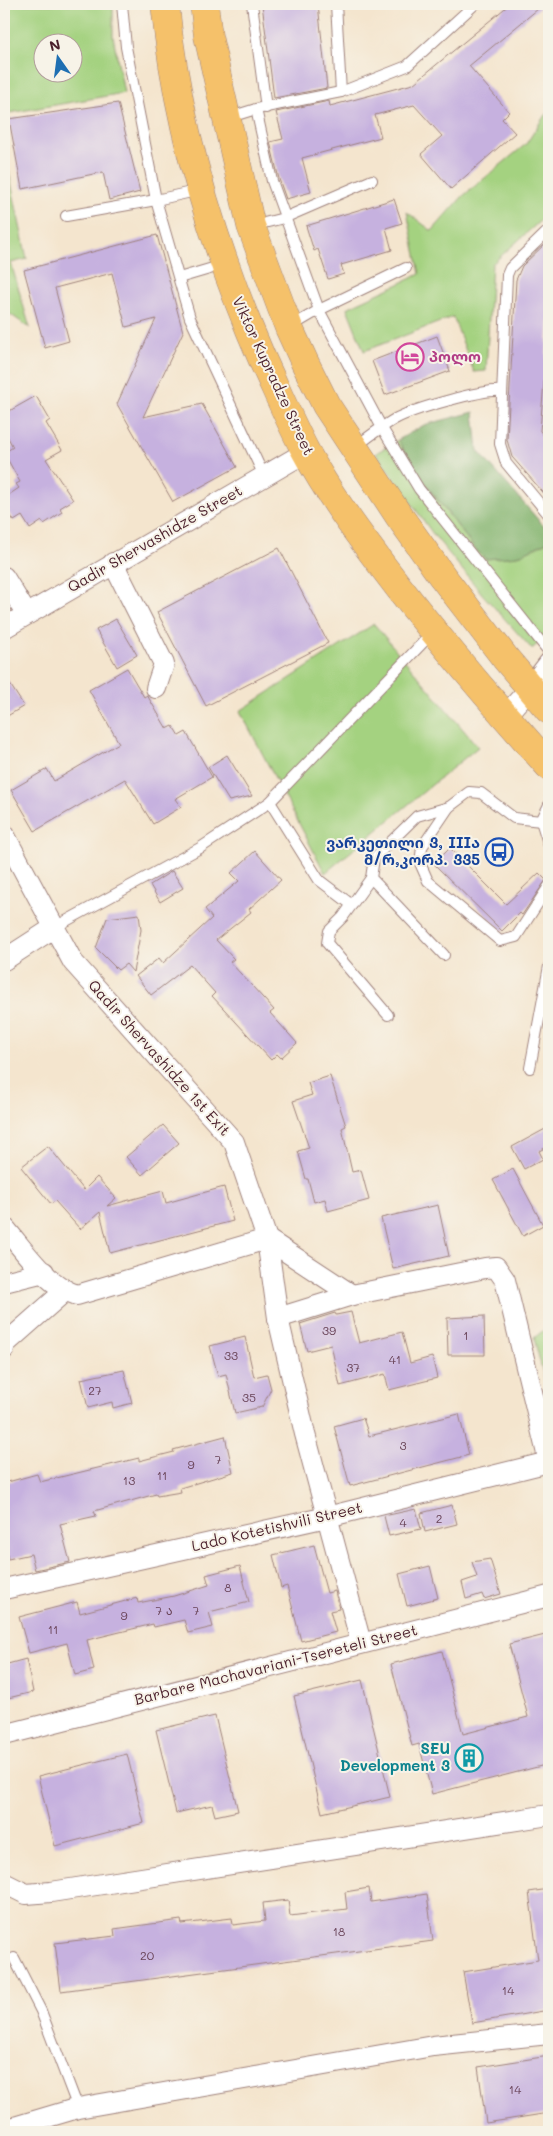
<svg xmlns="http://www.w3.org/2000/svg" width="553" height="2136" viewBox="0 0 553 2136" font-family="Mali,'Noto Sans Georgian',sans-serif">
  <rect width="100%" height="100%" fill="#f7f3e8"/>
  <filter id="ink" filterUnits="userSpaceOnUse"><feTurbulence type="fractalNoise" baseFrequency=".02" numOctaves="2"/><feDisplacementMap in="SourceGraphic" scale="10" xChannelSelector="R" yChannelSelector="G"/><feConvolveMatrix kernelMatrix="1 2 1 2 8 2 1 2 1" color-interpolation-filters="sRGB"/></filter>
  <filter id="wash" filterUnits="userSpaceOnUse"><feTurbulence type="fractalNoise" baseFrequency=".0096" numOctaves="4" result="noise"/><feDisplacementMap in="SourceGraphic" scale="20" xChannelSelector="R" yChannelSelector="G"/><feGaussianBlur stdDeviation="1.12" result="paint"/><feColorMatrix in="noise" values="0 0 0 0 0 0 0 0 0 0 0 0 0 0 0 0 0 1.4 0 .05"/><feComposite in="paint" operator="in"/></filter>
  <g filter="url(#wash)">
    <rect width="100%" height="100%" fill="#f4e5ce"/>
    <g fill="#a4d280" stroke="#777856" fill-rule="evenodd">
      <path d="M4,4H113V36L124,93L4,114ZM42,42H72V72H42Z"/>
      <polygon points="549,112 549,213 492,264 486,371 474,372 453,317 364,351 347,308 420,274 407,212 432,231 463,196 526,144 543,118"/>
      <polygon points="4,149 27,259 11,263 30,328 4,310"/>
      <polygon points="398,440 418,475 476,550 486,559 517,556 549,541 549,633 532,649 483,595 433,534 376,453"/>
      <polygon points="374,624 478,747 325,873 240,711"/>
      <polygon points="549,1326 549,1397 534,1338"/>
    </g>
    <polygon fill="#83b46e" stroke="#666a4c" points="474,412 478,451 549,532 549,541 517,556 486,559 476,550 416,471 398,440 424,425"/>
    <g id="blocks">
      <g fill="#c6b1df">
        <polygon points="262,4 318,4 327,88 274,98"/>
        <polygon points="510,4 544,4 469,66 509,112 502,119 515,133 451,189 421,154 442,136 414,105 375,115 381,137 302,158 311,192 286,199 279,179 270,142 283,139 276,112 329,101 330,106 413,84"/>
        <polygon points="118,103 140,192 109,200 103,172 22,189 9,119"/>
        <polygon points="394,199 402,223 386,228 392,250 341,265 344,274 328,279 318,249 314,251 306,226"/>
        <polygon points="157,235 183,332 143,417 202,404 237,467 173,502 117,404 156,319 126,327 112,273 55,288 69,341 45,348 24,270"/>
        <polygon points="549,240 549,319 540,431 549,442 549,499 512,457 507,440 516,280 522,266"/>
        <polygon points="437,336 450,371 385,395 372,361"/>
        <polygon points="36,396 50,420 46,423 62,450 46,459 73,500 60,508 62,512 44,524 42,521 30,529 22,516 14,521 4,505 4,498 19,488 16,484 20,482 4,453 13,447 4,430 4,414"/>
        <polygon points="279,548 328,643 206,706 157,612"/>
        <polygon points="116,619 137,655 117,667 96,630"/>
        <polygon points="127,668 144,697 147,695 167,729 173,726 179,736 186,732 212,777 175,799 181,807 153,824 125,779 35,831 11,790 47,769 54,781 119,743 89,690"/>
        <polygon points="4,675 24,706 4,718"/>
        <polygon points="227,755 252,796 229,801 208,767"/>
        <polygon points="450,848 506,904 539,873 546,880 522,915 520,913 502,931 434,864"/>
        <polygon points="255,851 281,880 249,909 251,912 216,940 234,959 230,962 274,1010 270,1013 297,1043 281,1058 277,1054 271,1060 212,996 215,993 190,965 151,995 136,976 159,958 163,963 212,918 205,909 239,881 231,873"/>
        <polygon points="172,871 183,888 160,902 150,885"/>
        <polygon points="139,914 141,930 133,972 126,964 118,970 96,948 107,918"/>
        <polygon points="330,1076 346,1126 342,1128 352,1172 361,1170 369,1200 328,1211 325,1199 314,1202 308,1179 306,1179 298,1151 309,1148 293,1101 312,1095 308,1083"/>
        <polygon points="163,1125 179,1143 142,1175 126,1157"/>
        <polygon points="549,1127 549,1146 539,1151 543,1159 524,1169 512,1147"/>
        <polygon points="48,1146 84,1190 97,1177 116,1198 107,1206 163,1191 166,1203 224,1187 233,1221 110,1253 100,1212 80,1229 55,1201 51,1204 21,1167"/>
        <polygon points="513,1169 543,1225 523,1236 493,1180"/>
        <polygon points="438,1205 449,1256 393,1269 381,1218"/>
        <polygon points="351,1312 359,1343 402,1332 410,1363 432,1357 437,1378 389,1390 385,1374 340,1386 331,1345 307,1351 300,1324 335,1313 336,1315"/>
        <polygon points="484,1316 485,1355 448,1355 447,1318"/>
        <polygon points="245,1337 254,1377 267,1374 271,1389 262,1407 235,1413 226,1374 218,1376 210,1346"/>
        <polygon points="124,1370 132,1403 113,1408 112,1402 88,1408 81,1379"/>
        <polygon points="459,1414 469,1455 350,1486 334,1426 363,1418 369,1436"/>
        <polygon points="225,1436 233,1472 180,1488 181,1492 157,1496 156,1494 94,1511 96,1516 60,1524 70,1562 35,1570 31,1554 8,1559 4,1543 4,1483 37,1474 40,1482 139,1458 139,1461 174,1452 173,1450"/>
        <polygon points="452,1505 457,1524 425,1532 421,1513"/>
        <polygon points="416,1509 421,1529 389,1536 384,1516"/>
        <polygon points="314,1545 327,1593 335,1591 339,1609 330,1611 336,1632 301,1641 287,1586 281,1588 273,1555"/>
        <polygon points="490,1559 501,1594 484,1599 482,1594 466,1599 462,1582 477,1577 472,1562"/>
        <polygon points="240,1566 249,1602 209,1612 213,1627 188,1633 184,1620 154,1627 153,1624 87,1640 94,1670 75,1675 67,1643 29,1653 19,1617 77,1602 80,1613 137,1598 138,1603 174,1596 209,1585 206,1575"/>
        <polygon points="430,1566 438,1598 407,1606 399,1574"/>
        <polygon points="549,1634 549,1764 432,1794 419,1744 412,1746 391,1664 442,1651 463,1734 528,1717 509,1644"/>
        <polygon points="26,1659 33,1692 4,1699 4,1665"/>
        <polygon points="362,1680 390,1797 322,1813 294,1696"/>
        <polygon points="215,1716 238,1811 215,1816 212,1805 176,1813 156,1730"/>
        <polygon points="127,1754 144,1823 55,1846 38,1776"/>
        <polygon points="369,1888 371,1902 427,1894 433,1941 61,1991 55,1943 115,1936 114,1929 181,1920 182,1924 232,1918 233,1925 265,1921 263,1903 288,1900 290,1916 347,1909 345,1892"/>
        <polygon points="549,1889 549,2010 472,2023 463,1972 538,1960 529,1892"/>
        <polygon points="549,2056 549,2113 486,2123 478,2067"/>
      </g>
    </g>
  </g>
  <g filter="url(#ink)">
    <use href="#blocks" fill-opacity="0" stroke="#9f827c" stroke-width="1"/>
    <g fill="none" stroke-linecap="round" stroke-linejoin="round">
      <g stroke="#9f827c" stroke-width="12">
        <g id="service">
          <polyline points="122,4 126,47 156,200 190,318 264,476"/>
          <polyline points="252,4 266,108"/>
          <polyline points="336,4 341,92"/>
          <polyline points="256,109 272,181 319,310 382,428 419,489 549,652"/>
          <polyline points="227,118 256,109 341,92 407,66 475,4"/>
          <polyline points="66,216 156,200 200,190"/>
          <polyline points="252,226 284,218 372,180"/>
          <polyline points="549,230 510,268 507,275 500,444 506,463 549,515"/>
          <polyline points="179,278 223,265"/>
          <polyline points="290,327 319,310 406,268"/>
          <path d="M354,448C367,438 381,427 395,419C413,409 483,389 502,391"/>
          <polyline points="270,802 319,880 352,905"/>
          <polyline points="541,821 514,818 481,793 469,792 449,807 422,847 420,863 428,881 500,941 516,937 549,886"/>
          <polyline points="541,821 549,846"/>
          <polyline points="541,821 549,805"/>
          <polyline points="371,878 343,917 329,931 327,943 388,1015"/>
          <polyline points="55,927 200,848 270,802 433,632"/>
          <polyline points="444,955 371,878 374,858 417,816 449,807"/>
          <polyline points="530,1068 549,966"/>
          <polyline points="14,1958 41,2011 78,2108"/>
        </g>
      </g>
      <g stroke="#9f827c" stroke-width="22">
        <g id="minor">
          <polyline points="113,563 164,664 156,688"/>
          <polyline points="4,577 26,613"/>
          <polyline points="4,628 306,452"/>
          <polyline points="505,716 530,688 549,663"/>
          <polyline points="4,834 73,962 234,1142 267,1239 278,1318 305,1434 361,1643"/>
          <polyline points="4,960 55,927"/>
          <path d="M4,1227C25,1251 46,1285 77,1295L267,1239"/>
          <polyline points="267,1239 352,1295"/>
          <polyline points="4,1282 44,1272"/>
          <polyline points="278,1318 352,1295 485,1268 496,1267 505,1280 549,1462"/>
          <polyline points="4,1349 4,1345 65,1291"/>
          <polyline points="4,1589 327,1517 549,1462"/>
          <polyline points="4,1735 549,1596"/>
          <polyline points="4,1883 26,1894 51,1892 549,1815"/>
          <polyline points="4,2130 78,2108 433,2046 549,2034"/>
        </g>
      </g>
      <g stroke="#9f827c" stroke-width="29">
        <g id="primary">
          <path d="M165,4C177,128 213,246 263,361C277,391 290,422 306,452C328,493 356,531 384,568C436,637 492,702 549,766"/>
          <polyline points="204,4 208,36 251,226 289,328 305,363 326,405 399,516 442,576 506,659 549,710"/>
        </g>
      </g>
      <use href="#service" stroke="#fff" stroke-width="10"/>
      <use href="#minor" stroke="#fff" stroke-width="20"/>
      <use href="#primary" stroke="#f5c16b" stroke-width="28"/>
    </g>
  </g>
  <defs>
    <g id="hotel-ring" transform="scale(1.4375)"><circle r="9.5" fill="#f7f3e8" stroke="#d1479c" stroke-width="1.5"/><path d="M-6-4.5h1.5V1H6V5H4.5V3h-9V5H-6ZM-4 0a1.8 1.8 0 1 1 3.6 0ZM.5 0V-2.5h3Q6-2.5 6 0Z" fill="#d1479c"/></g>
    <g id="bus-ring" transform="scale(1.4375)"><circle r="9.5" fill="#f7f3e8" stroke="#1a4fb4" stroke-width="1.5"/><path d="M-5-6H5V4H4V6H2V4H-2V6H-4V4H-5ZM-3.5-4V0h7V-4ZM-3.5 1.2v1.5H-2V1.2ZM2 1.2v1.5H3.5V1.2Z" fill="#1a4fb4"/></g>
    <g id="building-ring" transform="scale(1.4375)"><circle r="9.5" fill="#f7f3e8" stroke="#0f9aa8" stroke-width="1.5"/><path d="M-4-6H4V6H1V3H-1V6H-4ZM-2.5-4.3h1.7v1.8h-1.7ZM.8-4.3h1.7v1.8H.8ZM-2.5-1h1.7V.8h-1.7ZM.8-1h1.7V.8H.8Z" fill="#0f9aa8"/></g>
  </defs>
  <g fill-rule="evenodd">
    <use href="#hotel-ring" x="410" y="357"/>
    <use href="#bus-ring" x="499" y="852"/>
    <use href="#building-ring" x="469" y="1758"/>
  </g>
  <g text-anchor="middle" stroke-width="4" stroke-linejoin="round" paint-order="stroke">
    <g font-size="12" fill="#694458">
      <text x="329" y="1335">39</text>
      <text x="466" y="1340">1</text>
      <text x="231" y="1360">33</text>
      <text x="395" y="1364">41</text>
      <text x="353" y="1372">37</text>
      <text x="95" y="1395">27</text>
      <text x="249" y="1402">35</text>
      <text x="403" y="1450">3</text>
      <text x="218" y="1464">7</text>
      <text x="191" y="1469">9</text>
      <text x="162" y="1480">11</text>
      <text x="129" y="1485">13</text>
      <text x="439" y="1523">2</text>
      <text x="403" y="1527">4</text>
      <text x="228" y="1592">8</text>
      <text x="164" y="1615">7 ა</text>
      <text x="196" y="1615">7</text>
      <text x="124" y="1620">9</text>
      <text x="53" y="1634">11</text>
      <text x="339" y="1936">18</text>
      <text x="147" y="1960">20</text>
      <text x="508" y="1995">14</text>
      <text x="515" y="2094">14</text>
    </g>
    <g font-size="15" font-weight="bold" fill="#b23c85" stroke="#f7f3e8" text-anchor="start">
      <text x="429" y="362">პოლო</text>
    </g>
    <g font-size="15" fill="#4a1f2b" stroke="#f7f3e8">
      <text transform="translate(273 376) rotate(65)" y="5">Viktor Kupradze Street</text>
      <text transform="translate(155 539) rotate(-30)" y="5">Qadir Shervashidze Street</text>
      <text transform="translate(159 1058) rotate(48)" y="5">Qadir Shervashidze 1st Exit</text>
      <text transform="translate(277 1527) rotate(-13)" y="5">Lado Kotetishvili Street</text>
      <text transform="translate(276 1665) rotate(-14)" y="5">Barbare Machavariani-Tsereteli Street</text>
    </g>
    <g font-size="15" font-weight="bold" fill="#164399" stroke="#f7f3e8" text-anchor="end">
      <text x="480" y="848">ვარკეთილი 3, IIIა<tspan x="480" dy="17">მ/რ,კორპ. 335</tspan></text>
    </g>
    <g font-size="15" font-weight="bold" fill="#0d838f" stroke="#f7f3e8" text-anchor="end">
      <text x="450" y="1754">SEU<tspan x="450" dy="17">Development 3</tspan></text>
    </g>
  </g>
  <rect width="553" height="2136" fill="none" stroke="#f7f3e8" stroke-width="20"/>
  <g transform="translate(58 58) rotate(346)"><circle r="24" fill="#f7f3e8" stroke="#b29e9c"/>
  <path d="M0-4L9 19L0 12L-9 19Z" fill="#1f6fb2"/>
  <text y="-8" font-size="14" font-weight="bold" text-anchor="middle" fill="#4a1f2b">N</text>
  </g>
</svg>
